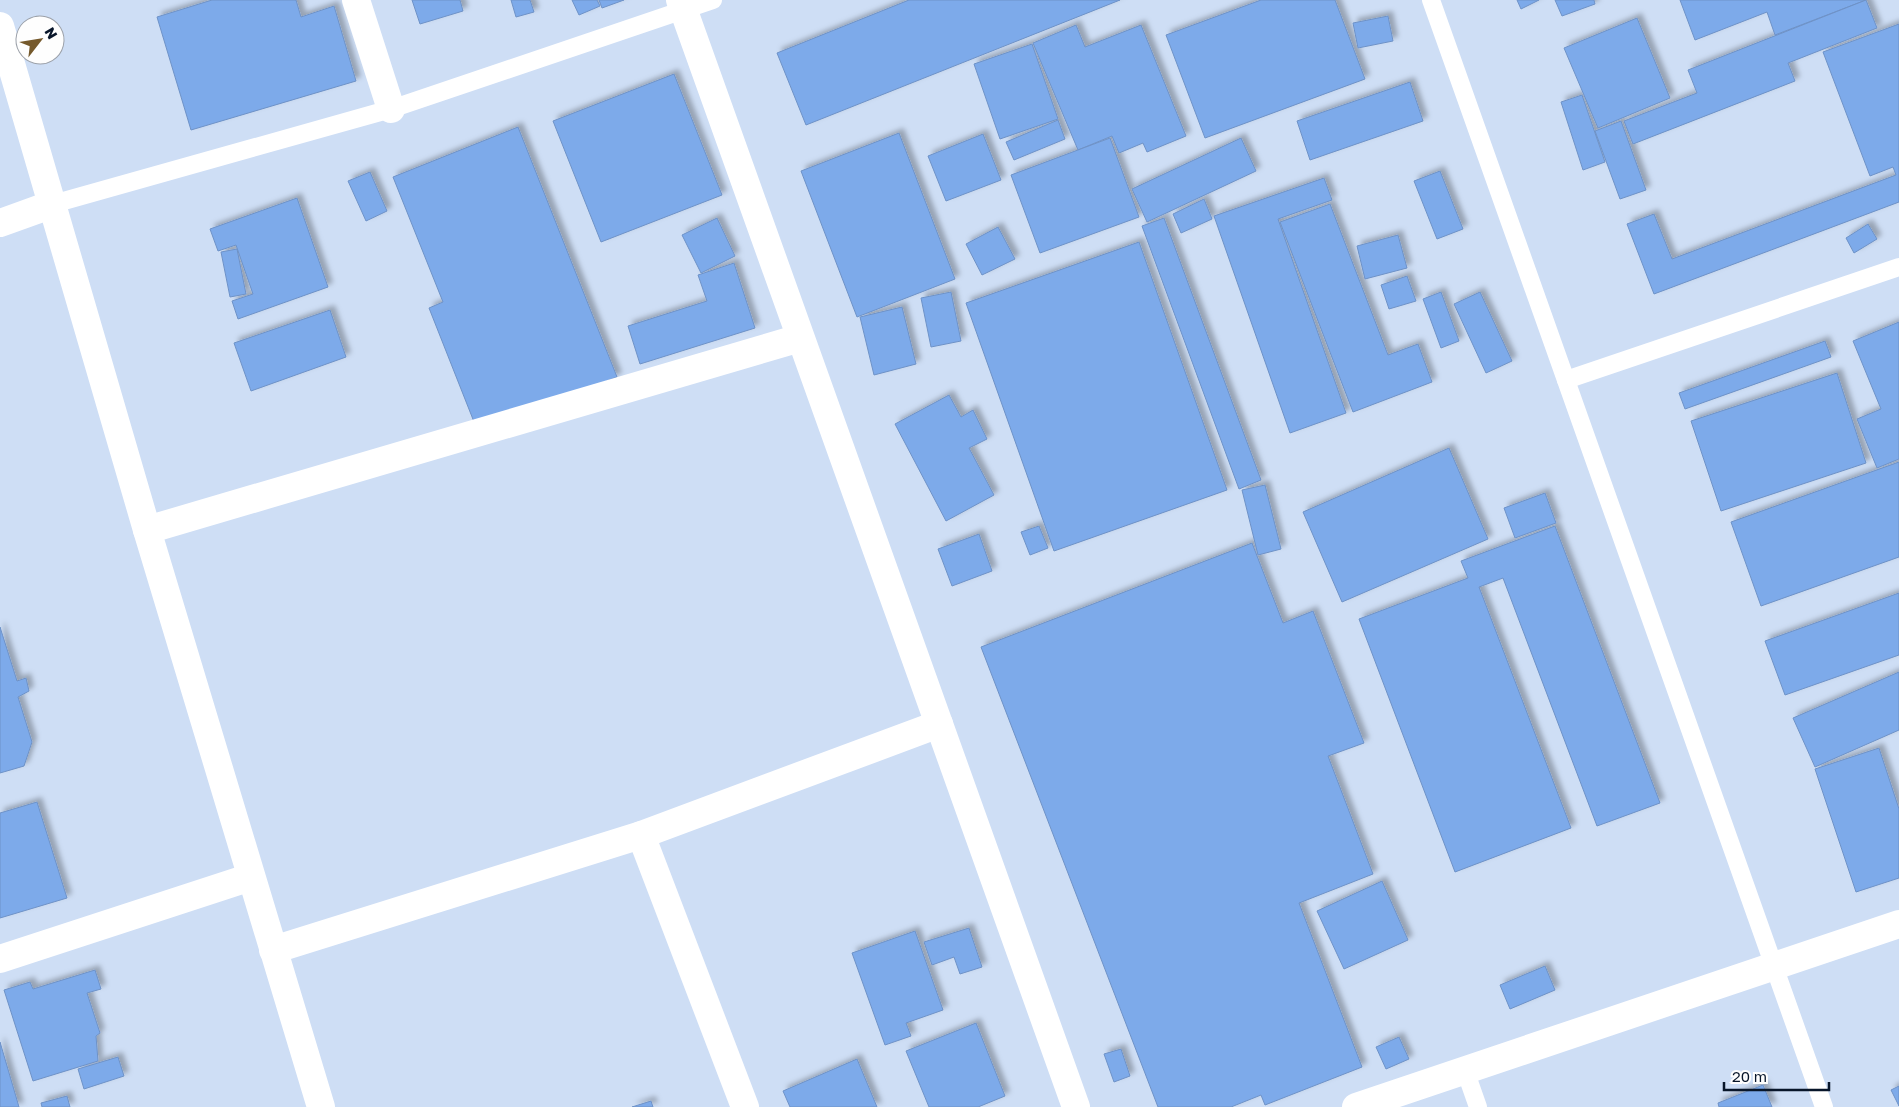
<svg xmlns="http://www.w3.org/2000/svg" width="1899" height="1107" viewBox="0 0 1899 1107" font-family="'Golos Text',sans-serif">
  <defs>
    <filter id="shadow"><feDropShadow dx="4.5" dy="-4.5" stdDeviation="2.5" flood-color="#0004"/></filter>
  </defs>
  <rect width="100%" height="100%" fill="#cedef5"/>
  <g fill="#7daaea" stroke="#6e92c7" filter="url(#shadow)">
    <polygon points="212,0 296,0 301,17 334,6 356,81 191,130 157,17"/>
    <polygon points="412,0 460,0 463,11 420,24"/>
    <polygon points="511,0 530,0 534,12 516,17"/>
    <polygon points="572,0 597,0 600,6 579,15"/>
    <polygon points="599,0 624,0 602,8"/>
    <polygon points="909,0 1120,0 806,125 777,53"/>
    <polygon points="1261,0 1335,0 1365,79 1205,138 1166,35"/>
    <polygon points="1517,0 1539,0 1521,9"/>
    <polygon points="1555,0 1594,0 1595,4 1562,16"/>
    <polygon points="1680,0 1866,0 1775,35 1767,12 1695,40"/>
    <polygon points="1866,0 1877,28 1788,63 1795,81 1633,144 1624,121 1697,93 1688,70"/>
    <polygon points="1388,16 1393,41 1358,48 1353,23"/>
    <polygon points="1637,18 1670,98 1598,128 1564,48"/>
    <polygon points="1899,24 1899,202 1654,294 1627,224 1654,214 1672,259 1896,175 1893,167 1870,176 1823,52"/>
    <polygon points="1076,25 1085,47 1141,25 1186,136 1147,152 1143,143 1119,153 1112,136 1078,150 1033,43"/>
    <polygon points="1032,44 1058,119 1000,139 974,64"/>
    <polygon points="674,74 722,195 601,242 553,121"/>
    <polygon points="1410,82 1423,121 1310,160 1297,121"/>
    <polygon points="1582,95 1605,162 1583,170 1561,102"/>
    <polygon points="1058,120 1065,139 1014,160 1006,142"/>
    <polygon points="1621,121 1646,190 1620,199 1595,131"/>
    <polygon points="518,127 617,377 478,432 429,308 443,302 393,177"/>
    <polygon points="899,133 955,279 857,317 801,171"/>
    <polygon points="983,134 1001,180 946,201 928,156"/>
    <polygon points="1110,138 1139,217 1040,253 1011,175"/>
    <polygon points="1241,138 1256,171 1147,222 1132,189"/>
    <polygon points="1440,171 1463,229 1437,239 1414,181"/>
    <polygon points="370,172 387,211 366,221 348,181"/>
    <polygon points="1324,178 1332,200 1278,219 1346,413 1290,433 1214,216"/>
    <polygon points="297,198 328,287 238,319 232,301 253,294 236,245 218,251 210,229"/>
    <polygon points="1204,199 1212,219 1181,233 1173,214"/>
    <polygon points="1330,204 1388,355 1418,344 1432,382 1353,412 1280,222"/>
    <polygon points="717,218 735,256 701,273 682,235"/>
    <polygon points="1164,218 1261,480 1239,489 1142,226"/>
    <polygon points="1868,224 1877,239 1854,253 1846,238"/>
    <polygon points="998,227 1015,259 982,275 966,244"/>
    <polygon points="1398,235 1407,268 1365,279 1357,246"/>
    <polygon points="1139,242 1227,490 1054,551 966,303"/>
    <polygon points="237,249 246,294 230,297 221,252"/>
    <polygon points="734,263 755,328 640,364 628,326 707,301 698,275"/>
    <polygon points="1407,276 1416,301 1389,309 1381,285"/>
    <polygon points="951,292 961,341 931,347 921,298"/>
    <polygon points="1441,292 1459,341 1441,348 1423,299"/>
    <polygon points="1480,292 1512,361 1486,373 1454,304"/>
    <polygon points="902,307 916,364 874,375 860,317"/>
    <polygon points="330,310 346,357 251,391 234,343"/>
    <polygon points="1899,322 1899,459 1877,468 1857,419 1881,409 1853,341"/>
    <polygon points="1825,341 1831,357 1685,409 1679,393"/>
    <polygon points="1837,373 1866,463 1721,511 1691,421"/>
    <polygon points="949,395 961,417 973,410 987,439 969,448 994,495 946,521 895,424"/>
    <polygon points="1449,448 1488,539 1342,602 1303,512"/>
    <polygon points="1899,462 1899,557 1761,606 1731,522"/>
    <polygon points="1265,485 1281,549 1258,555 1242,490"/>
    <polygon points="1545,493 1556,523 1515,538 1504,508"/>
    <polygon points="1039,526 1048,548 1030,555 1021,532"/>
    <polygon points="1555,526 1660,803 1597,826 1503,578 1479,587 1571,828 1455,872 1359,619 1468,578 1461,561"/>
    <polygon points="979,534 992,571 952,586 938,549"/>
    <polygon points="1252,543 1283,623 1313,611 1364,743 1328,756 1373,874 1299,903 1362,1067 1265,1105 1261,1095 1231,1107 1158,1107 981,647"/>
    <polygon points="1899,593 1899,655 1785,695 1765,641"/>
    <polygon points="0,627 17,681 26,678 29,691 18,697 32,742 24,766 0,773"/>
    <polygon points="1899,672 1899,730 1815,767 1793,718"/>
    <polygon points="1879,748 1899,809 1899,878 1856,892 1815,769"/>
    <polygon points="37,802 67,898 0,918 0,813"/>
    <polygon points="1382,881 1408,940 1344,969 1317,911"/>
    <polygon points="969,928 982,967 960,974 954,957 932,965 924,942"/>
    <polygon points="915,931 943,1010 906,1023 911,1036 885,1045 852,953"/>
    <polygon points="1545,966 1555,990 1510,1009 1500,985"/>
    <polygon points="95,970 101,989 87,993 100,1033 96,1036 98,1061 33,1081 4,990 30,982 33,989"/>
    <polygon points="976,1023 1005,1096 978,1107 929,1107 906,1051"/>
    <polygon points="1399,1037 1409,1059 1386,1069 1376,1047"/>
    <polygon points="0,1042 19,1107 0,1107"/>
    <polygon points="1121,1049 1130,1076 1114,1082 1104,1054"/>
    <polygon points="118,1057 124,1076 84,1089 78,1069"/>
    <polygon points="857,1059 877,1107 790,1107 783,1091"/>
    <polygon points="1763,1085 1772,1107 1719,1107 1718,1103"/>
    <polygon points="1899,1086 1899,1106 1891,1090"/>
    <polygon points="67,1096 70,1107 42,1107 41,1103"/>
    <polygon points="651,1101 653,1107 632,1107"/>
  </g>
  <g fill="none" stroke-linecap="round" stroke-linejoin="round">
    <g stroke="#fff" stroke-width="18">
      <polyline points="1431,0 1824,1107"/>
      <polyline points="53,204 391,109 713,0"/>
      <polyline points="1566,380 1899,267"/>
      <polyline points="1465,1070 1478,1107"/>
    </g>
    <g stroke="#fff" stroke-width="28">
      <polyline points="356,0 391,109"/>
      <polyline points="680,0 1076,1107"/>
      <polyline points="0,223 53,204"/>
      <polyline points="147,530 800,338"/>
      <polyline points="641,835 745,1107"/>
      <polyline points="273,950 641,835 939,724"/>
      <polyline points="0,959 251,877"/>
    </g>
    <g stroke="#fff" stroke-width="28">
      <polyline points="0,26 147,530 321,1107"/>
      <polyline points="1356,1107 1899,924"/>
    </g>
  </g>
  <g transform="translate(40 40) rotate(59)"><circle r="24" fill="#fefefe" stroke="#9ca1a9"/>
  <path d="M0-4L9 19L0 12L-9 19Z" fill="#75592c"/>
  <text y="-8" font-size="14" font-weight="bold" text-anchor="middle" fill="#08162a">N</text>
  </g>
  <path d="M1724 1082v8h105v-8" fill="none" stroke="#08162a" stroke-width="2.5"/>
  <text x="1732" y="1082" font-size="15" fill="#08162a" stroke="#fefefe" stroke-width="4" paint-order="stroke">20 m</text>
</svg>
